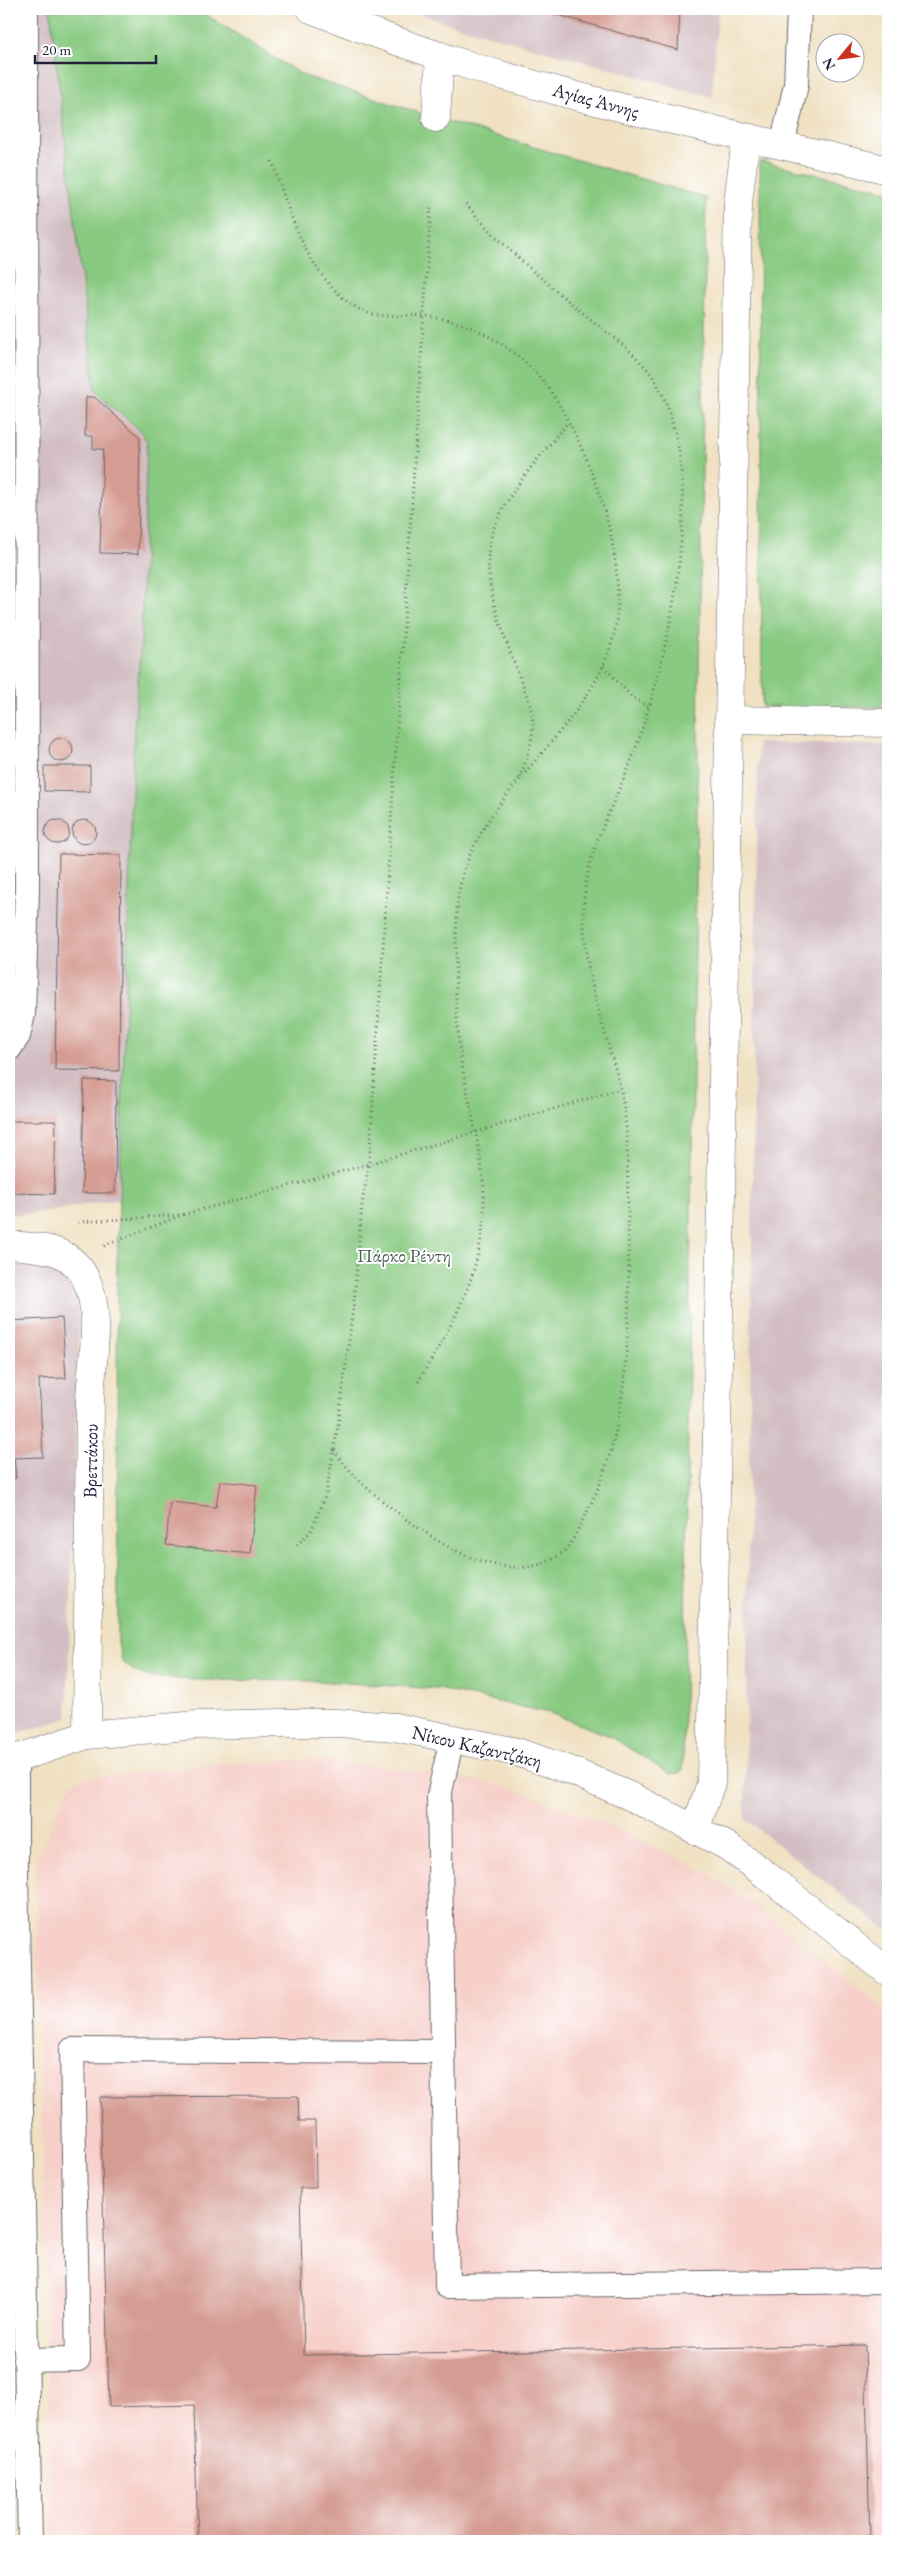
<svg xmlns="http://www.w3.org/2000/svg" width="897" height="2550" viewBox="0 0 897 2550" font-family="'EB Garamond',serif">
  <rect width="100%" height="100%" fill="#fff"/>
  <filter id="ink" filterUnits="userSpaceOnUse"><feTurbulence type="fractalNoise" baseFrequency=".02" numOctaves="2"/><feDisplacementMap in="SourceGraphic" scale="10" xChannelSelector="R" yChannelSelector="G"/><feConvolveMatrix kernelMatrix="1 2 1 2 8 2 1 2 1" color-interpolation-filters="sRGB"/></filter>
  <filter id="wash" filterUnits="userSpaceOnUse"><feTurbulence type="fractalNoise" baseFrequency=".0096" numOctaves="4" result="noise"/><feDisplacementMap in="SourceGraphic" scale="20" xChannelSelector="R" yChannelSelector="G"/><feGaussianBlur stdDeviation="1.12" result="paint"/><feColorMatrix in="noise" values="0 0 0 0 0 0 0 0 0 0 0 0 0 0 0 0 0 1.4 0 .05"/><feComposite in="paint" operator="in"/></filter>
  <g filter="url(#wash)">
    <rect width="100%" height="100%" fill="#f0e1c2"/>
    <polygon fill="#f7d0ca" points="313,1759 455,1776 514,1789 610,1826 686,1862 746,1898 888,2012 888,2541 52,2541 35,1864 67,1790 78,1779 216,1764"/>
    <g fill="#d2bec2">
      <polygon points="9,9 50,9 99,395 144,435 147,443 141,642 134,732 120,1199 40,1213 9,1215"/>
      <polygon points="404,9 718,9 712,97 467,29"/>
      <polygon points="758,743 888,745 888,1931 745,1819"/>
      <polygon points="33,1257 51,1263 68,1282 77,1300 79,1323 67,1718 9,1736 9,1258"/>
    </g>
    <g fill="#89ca82" stroke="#56765e">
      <path d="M50,9H197L302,75L436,118L706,198L683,1770L679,1773L670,1774L610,1736L550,1713L438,1689L317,1681L192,1680L147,1676L134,1671L122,1661L118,1644L117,1267L134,732L141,642L147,443C144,427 106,406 95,390Z"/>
      <polygon points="760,161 888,191 888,707 762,707"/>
    </g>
    <g id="blocks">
      <g fill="#d59c93">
        <polygon points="538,9 680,9 678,50"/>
        <polygon points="86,397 94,397 140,437 138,554 100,553 103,449 93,449 93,436 85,436"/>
        <polygon points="9,656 13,656 10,852 9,852"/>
        <circle cx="61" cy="750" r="12"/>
        <polygon points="44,766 90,766 90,792 44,791"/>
        <circle cx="57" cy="832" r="12"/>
        <circle cx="84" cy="832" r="12"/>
        <polygon points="59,854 121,855 119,1071 55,1070"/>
        <polygon points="84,1080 116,1081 115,1193 82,1193"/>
        <polygon points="9,1121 56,1121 54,1194 9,1193"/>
        <polygon points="62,1318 66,1378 39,1379 43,1457 14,1458 16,1478 9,1479 9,1321"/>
        <polygon points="220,1481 257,1485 250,1554 166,1545 170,1502 216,1507"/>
        <polygon points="298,2096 299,2121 315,2121 316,2188 300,2188 304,2355 865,2345 870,2541 198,2541 194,2405 109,2407 100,2097"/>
      </g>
    </g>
  </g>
  <g filter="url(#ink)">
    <use href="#blocks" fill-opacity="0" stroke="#6a656a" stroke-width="1"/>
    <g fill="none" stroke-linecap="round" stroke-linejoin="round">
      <g stroke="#6a656a" stroke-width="26">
        <g id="service">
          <polyline points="782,145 796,85 799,9"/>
          <polyline points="9,1049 18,1036 23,1014 27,889 26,9"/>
          <polyline points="452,1738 439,1796 447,2286 888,2281"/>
          <polyline points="16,1758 16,1872 30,2541"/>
          <polyline points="25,2360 78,2359 72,2050 443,2052"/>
        </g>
      </g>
      <g stroke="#6a656a" stroke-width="29">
        <polyline id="pedestrian" points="436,118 440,56"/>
      </g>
      <g stroke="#6a656a" stroke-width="29">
        <g id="minor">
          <polyline points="729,720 888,723"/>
          <path d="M9,1245C43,1248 73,1247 88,1284C102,1319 91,1364 90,1401C89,1512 88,1623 87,1735"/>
          <polyline points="9,1761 87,1735 197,1725 282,1723 338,1723 395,1727 517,1752 572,1771 634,1798 727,1846 766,1875 888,1972"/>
          <polyline points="695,1830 711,1783 738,202 746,138"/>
        </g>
      </g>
      <g stroke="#6a656a" stroke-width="29">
        <path id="tertiary" d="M311,9C365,30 419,50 474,67C610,109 750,137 888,170"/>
      </g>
      <g stroke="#6a656a" stroke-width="3" stroke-dasharray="1 4" stroke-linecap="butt">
        <path d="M272,161C288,207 303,263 342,297C373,324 389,313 425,316C481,322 532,357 560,406C594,465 623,548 617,616C606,723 482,782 460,886C456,905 457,925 456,945C455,990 456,1033 464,1077C475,1132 492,1187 480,1244C471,1295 443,1340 417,1384"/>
        <polyline points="603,666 631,696 648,707"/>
        <path d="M520,778C526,758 536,736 532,715C531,705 526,695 523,686C507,641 475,576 494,528C509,489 542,455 568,422"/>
        <polyline points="78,1222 179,1215"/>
        <polyline points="104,1246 182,1215 369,1164 620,1089"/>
        <path d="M334,1450C355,1483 399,1515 432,1537C467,1560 525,1584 563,1552C571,1546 576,1533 581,1523C634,1430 629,1318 628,1215C627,1178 629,1138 623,1101C619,1078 611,1056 605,1033C592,991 582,949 584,904C585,852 615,804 633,756C665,669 699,519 674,429C669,412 664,395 655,380C636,351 604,331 578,309C538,276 497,241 463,201"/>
        <polyline points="297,1545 311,1531 326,1494 338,1426 354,1300 362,1204 369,1164 431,206"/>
      </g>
      <use href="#service" stroke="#fff" stroke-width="24"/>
      <use href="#pedestrian" stroke="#fff" stroke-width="28"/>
      <use href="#minor" stroke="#fff" stroke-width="28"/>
      <use href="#tertiary" stroke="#fff" stroke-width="28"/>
    </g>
  </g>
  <g text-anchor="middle" stroke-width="4" stroke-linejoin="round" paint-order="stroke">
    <g font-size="19" fill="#22223b" stroke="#fff">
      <text transform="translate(596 100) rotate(15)" y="7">Αγίας Άννης</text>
      <text transform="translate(90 1461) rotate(-89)" y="7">Βρεττάκου</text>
      <text transform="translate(477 1746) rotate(13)" y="7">Νίκου Καζαντζάκη</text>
    </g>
    <g font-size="19" fill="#465d54" stroke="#fff">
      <text x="404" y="1262">Πάρκο Ρέντη</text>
    </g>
  </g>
  <rect width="897" height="2550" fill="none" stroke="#fff" stroke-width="30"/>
  <g transform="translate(840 58) rotate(241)"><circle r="24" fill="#ffffff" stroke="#a7a7b1"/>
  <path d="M0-4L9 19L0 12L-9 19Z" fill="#c8321e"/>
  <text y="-8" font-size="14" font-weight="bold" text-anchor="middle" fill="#22223b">N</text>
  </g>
  <path d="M35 55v8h121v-8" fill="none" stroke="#22223b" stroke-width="2.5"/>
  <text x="42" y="55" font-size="15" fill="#22223b" stroke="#ffffff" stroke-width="4" paint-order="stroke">20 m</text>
</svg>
